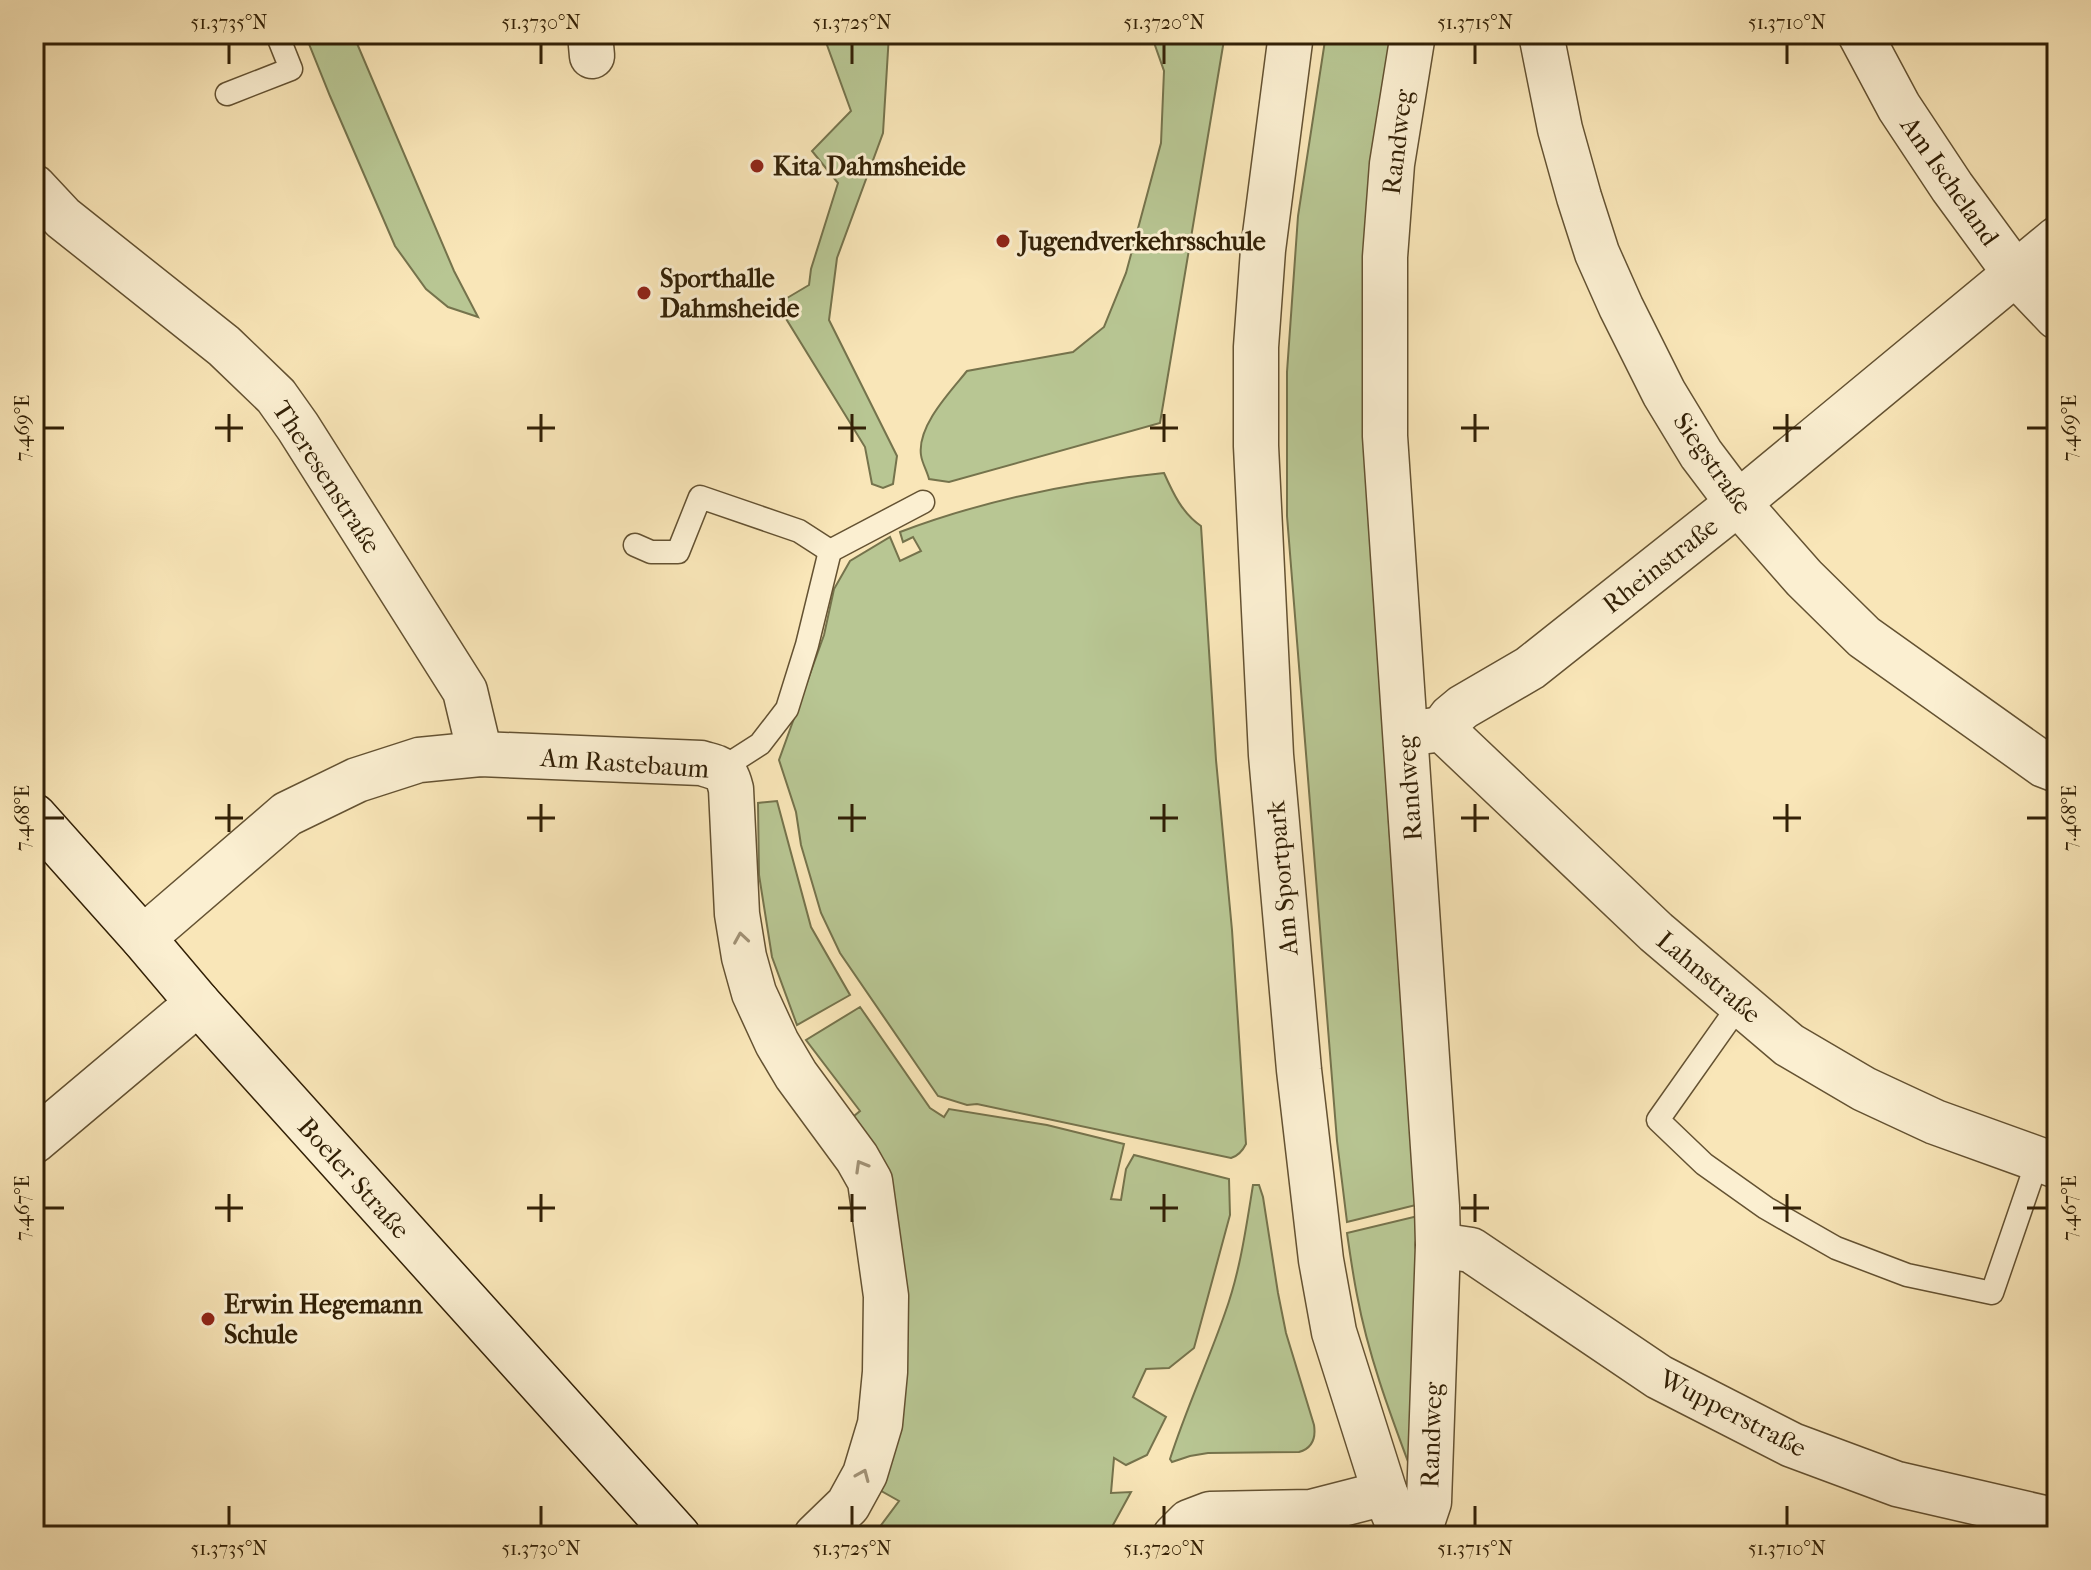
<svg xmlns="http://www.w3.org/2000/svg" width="2091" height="1570" viewBox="0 0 2091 1570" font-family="'IM FELL French Canon',serif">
  <rect width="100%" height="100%" fill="#f9e6b8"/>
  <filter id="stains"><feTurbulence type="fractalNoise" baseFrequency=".0025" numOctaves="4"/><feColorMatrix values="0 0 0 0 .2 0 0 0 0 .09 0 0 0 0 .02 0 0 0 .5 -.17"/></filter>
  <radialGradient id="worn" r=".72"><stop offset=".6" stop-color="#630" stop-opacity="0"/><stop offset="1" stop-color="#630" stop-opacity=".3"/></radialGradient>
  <g fill="#b8c693" stroke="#75734c" stroke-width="2">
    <polygon points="305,34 353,34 454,271 478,317 448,307 426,289 395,246 330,96"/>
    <polygon points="823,34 889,34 883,133 837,258 829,320 897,456 893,484 883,488 872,484 865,447 777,304 809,285 811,269 838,183 812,151 851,111"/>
    <path d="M1151,34H1225L1160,423L949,482L929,479C927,471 922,463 921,455C917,426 950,392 967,371L1073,352L1104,327L1126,273L1161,143L1164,71Z"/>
    <polygon points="1326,34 1396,34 1385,698 1389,825 1420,1204 1347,1222 1337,1141 1287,516 1287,372 1298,216"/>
    <path d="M1164,473C1173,493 1182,513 1201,526L1216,760L1232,930L1246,1144C1243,1150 1238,1156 1231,1158L977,1104L967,1105L938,1096L840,953L821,913L801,845L796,812L779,760L824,635L834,589L850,561L890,537L900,561L921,551L913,537L903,542L900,532C984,500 1074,482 1164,473Z"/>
    <polygon points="777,801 811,927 850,995 797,1025 772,957 759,875 758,803"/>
    <polygon points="860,1007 930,1108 944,1117 949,1109 1047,1125 1124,1144 1111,1199 1121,1200 1126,1169 1134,1155 1229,1179 1230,1215 1194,1348 1169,1368 1146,1369 1133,1397 1166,1417 1147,1455 1126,1465 1114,1458 1111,1493 1131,1492 1107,1536 873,1536 899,1501 876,1488 895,1419 848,1121 860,1111 806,1040"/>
    <path d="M1253,1185H1259L1263,1197L1278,1293L1286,1333L1314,1425C1316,1438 1313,1448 1299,1452L1208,1453L1190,1456L1172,1462L1170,1459C1186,1409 1208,1362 1225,1313C1240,1272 1246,1228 1253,1185Z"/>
    <path d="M1422,1215L1410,1467C1389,1411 1368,1354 1357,1295C1353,1275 1350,1254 1347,1233Z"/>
  </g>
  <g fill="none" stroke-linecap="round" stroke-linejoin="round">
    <g stroke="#645232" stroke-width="25">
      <g id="lane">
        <polyline points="227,94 291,69 277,34"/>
        <polyline points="635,545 651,552 678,552 700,497 799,531 830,551"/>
        <polyline points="830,551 923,502"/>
        <polyline points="721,769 760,744 787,709 807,645 830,551"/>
        <polyline points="1740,1004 1658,1120 1704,1164 1766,1208 1836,1248 1907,1275 1992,1293 2038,1159"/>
      </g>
    </g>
    <g stroke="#645232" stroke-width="47">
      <g id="street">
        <polyline points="590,34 592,56"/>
        <polyline points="1291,34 1263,250 1256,347 1256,446 1271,755 1299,1070 1321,1260 1334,1332 1385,1493 1403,1536"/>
        <polyline points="1541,34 1560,129 1579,197 1597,253 1621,307 1664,393 1701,454 1738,503 1804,578 1864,637 2044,765 2057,770"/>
        <polyline points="1860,34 1899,107 1952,187 2015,273 2057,317"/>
        <polyline points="34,187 63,218 224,346 276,396 298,427 465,691 480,754"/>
        <polyline points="1442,729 1451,717 1463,707 1530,668 1738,503 2057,239"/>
        <polyline points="1406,734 1442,729 1656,932 1789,1045 1864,1089 1935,1122 2057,1166"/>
        <path d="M143,938L287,814L357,780L419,760L480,754L701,763C721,769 726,768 731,789L737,914L744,957L754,993L777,1043L796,1075L857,1158L870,1181L886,1296L885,1372L880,1424L865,1474L848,1505L816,1536"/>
        <polyline points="34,1141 198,1003"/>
        <polyline points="1438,1245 1471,1250 1659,1377 1792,1445 1897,1484 2057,1521"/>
        <polyline points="1175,1536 1189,1522 1210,1514 1311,1512 1385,1493"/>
        <polyline points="1408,1536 1421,1526 1429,1502 1438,1245 1437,1206 1385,436 1385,257 1392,164 1413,34"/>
      </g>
    </g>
    <g stroke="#322006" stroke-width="47">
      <polyline id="secondary" points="34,816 143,938 198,1003 678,1536"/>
    </g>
    <use href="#lane" stroke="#fbefd1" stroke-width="22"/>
    <use href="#street" stroke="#fbefd1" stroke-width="44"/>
    <use href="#secondary" stroke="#fbefd1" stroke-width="44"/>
  </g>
  <defs><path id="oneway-chevron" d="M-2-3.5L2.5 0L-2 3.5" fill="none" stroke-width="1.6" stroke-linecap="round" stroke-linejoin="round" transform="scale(2)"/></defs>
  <g stroke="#a19276">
    <use href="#oneway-chevron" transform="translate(741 938) rotate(-99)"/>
    <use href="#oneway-chevron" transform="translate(861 1166) rotate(-120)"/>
    <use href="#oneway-chevron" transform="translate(863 1475) rotate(-67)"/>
  </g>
  <path fill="none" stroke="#322006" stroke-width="3" d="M229,44V64M541,44V64M852,44V64M1164,44V64M1475,44V64M1787,44V64M229,414V442M541,414V442M852,414V442M1164,414V442M1475,414V442M1787,414V442M44,428H64M215,428H243M527,428H555M838,428H866M1150,428H1178M1461,428H1489M1773,428H1801M2027,428H2047M229,804V832M541,804V832M852,804V832M1164,804V832M1475,804V832M1787,804V832M44,818H64M215,818H243M527,818H555M838,818H866M1150,818H1178M1461,818H1489M1773,818H1801M2027,818H2047M229,1194V1222M541,1194V1222M852,1194V1222M1164,1194V1222M1475,1194V1222M1787,1194V1222M44,1208H64M215,1208H243M527,1208H555M838,1208H866M1150,1208H1178M1461,1208H1489M1773,1208H1801M2027,1208H2047M229,1506V1526M541,1506V1526M852,1506V1526M1164,1506V1526M1475,1506V1526M1787,1506V1526"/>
  <g fill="#8f2418" stroke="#fbefd1" stroke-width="3">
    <circle cx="757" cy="166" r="8"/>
    <circle cx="1003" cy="241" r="8"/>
    <circle cx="644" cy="293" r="8"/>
    <circle cx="208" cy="1319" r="8"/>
  </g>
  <g text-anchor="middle" stroke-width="6" stroke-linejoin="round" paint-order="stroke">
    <g font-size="26" fill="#322006" stroke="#fbefd1">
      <text transform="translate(1397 142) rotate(-83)" y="9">Randweg</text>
      <text transform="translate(1950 181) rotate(55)" y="9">Am Ischeland</text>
      <text transform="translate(1713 463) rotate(55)" y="9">Siegstraße</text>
      <text transform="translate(327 477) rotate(57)" y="9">Theresenstraße</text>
      <text transform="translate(1660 565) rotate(-38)" y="9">Rheinstraße</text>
      <text transform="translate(625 763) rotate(4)" y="9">Am Rastebaum</text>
      <text transform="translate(1409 788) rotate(-94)" y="9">Randweg</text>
      <text transform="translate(1282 878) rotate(-95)" y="9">Am Sportpark</text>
      <text transform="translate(1709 977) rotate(40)" y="9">Lahnstraße</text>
      <text transform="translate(354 1178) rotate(48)" y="9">Boeler Straße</text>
      <text transform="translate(1733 1413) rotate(27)" y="9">Wupperstraße</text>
      <text transform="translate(1431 1435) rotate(-88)" y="9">Randweg</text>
    </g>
    <g font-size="26" font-weight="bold" fill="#322006" stroke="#fbefd1" text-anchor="start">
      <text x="773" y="175">Kita Dahmsheide</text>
      <text x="1019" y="250">Jugendverkehrsschule</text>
      <text x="660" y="287">Sporthalle<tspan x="660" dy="30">Dahmsheide</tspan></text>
      <text x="224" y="1313">Erwin Hegemann<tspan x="224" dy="30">Schule</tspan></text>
    </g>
  </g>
  <rect width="2091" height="1570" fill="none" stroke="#f9e6b8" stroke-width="88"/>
  <rect x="44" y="44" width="2003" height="1482" fill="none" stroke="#322006" stroke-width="3"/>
  <g font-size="20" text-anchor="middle" fill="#322006">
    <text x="229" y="29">51.3735°N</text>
    <text x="541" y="29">51.3730°N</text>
    <text x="852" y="29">51.3725°N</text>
    <text x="1164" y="29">51.3720°N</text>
    <text x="1475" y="29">51.3715°N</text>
    <text x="1787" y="29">51.3710°N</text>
    <text transform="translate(2069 428) rotate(-90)" y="7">7.469°E</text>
    <text transform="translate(22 428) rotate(-90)" y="7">7.469°E</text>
    <text transform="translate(2069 818) rotate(-90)" y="7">7.468°E</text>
    <text transform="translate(22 818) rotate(-90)" y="7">7.468°E</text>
    <text transform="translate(2069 1208) rotate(-90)" y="7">7.467°E</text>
    <text transform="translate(22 1208) rotate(-90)" y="7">7.467°E</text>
    <text x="229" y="1555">51.3735°N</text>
    <text x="541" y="1555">51.3730°N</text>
    <text x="852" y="1555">51.3725°N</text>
    <text x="1164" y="1555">51.3720°N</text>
    <text x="1475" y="1555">51.3715°N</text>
    <text x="1787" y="1555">51.3710°N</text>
  </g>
  <rect width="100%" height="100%" filter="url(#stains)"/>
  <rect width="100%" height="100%" fill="url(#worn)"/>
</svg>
